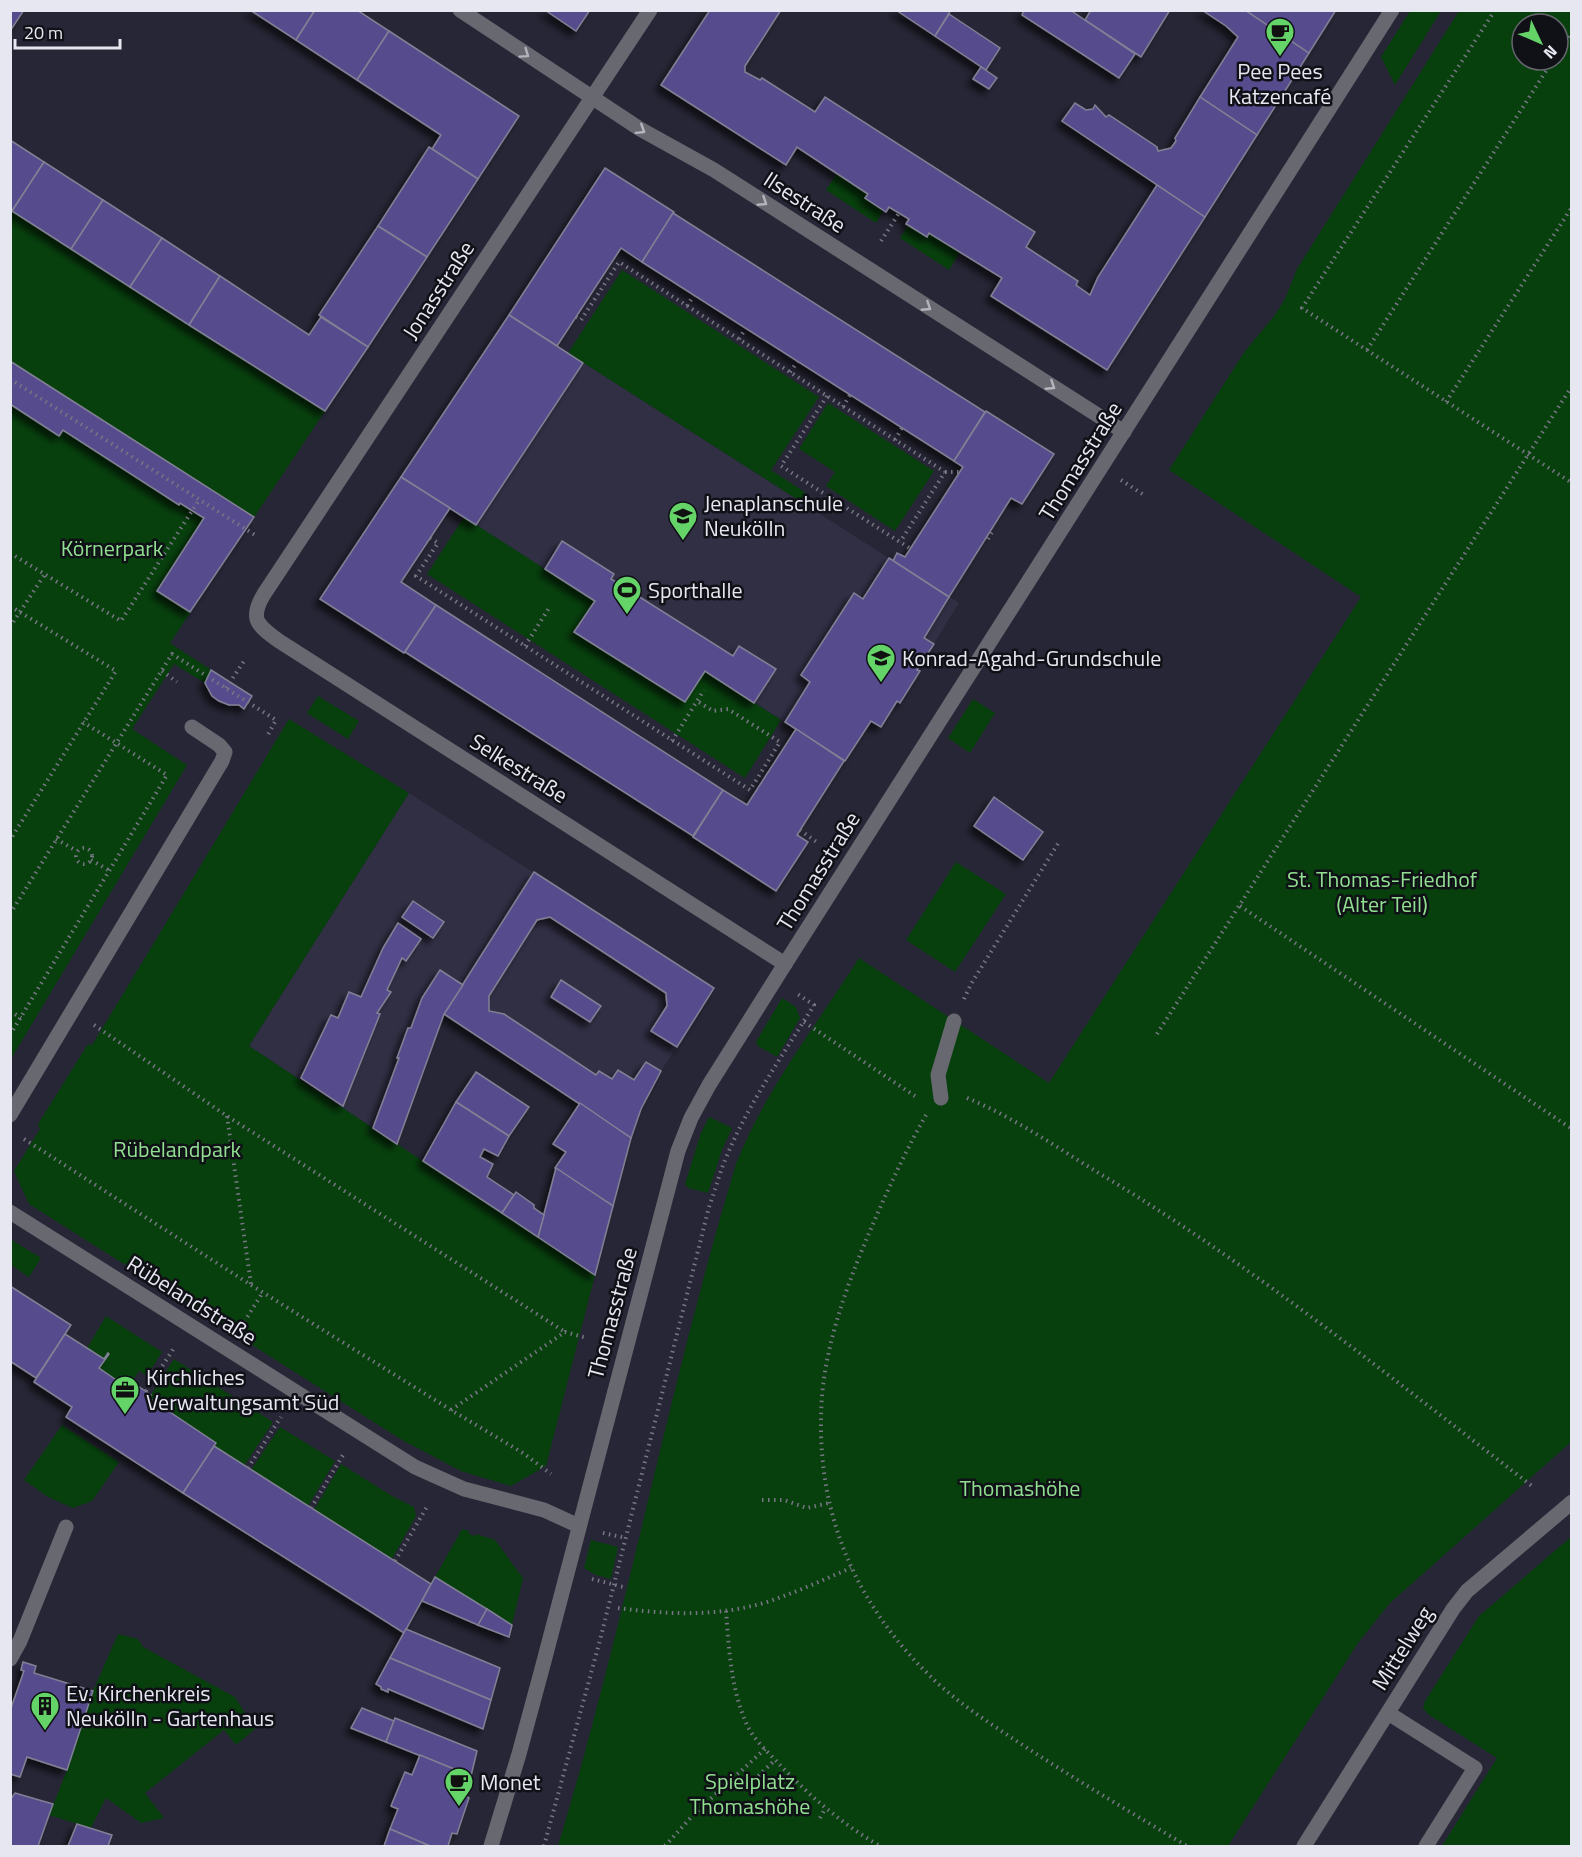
<svg xmlns="http://www.w3.org/2000/svg" width="1582" height="1857" viewBox="0 0 1582 1857" font-family="'Titillium Web',sans-serif">
  <defs>
    <filter id="shadow"><feDropShadow dx="-5.5" dy="5.5" stdDeviation="3" flood-color="#0009"/></filter>
  </defs>
  <rect width="100%" height="100%" fill="#272636"/>
  <g fill="#312f44">
    <polygon points="509,315 959,603 918,669 920,671 900,703 897,701 881,727 870,721 845,761 706,671 685,702 574,632 594,601 401,477"/>
    <polygon points="409,793 714,988 661,1071 641,1109 445,1014 397,1144 249,1046"/>
  </g>
  <g fill="#07400d" fill-rule="evenodd">
    <polygon points="1410,11 1441,11 1395,85 1381,57"/>
    <path d="M1459,11H1571V1442L1389,1604L1358,1643L1228,1846H558C626,1621 668,1389 736,1164C764,1092 817,1024 859,958L1049,1083L1361,597L1169,470L1245,351L1275,315L1285,299L1297,269ZM1522,24H1558V60H1522Z"/>
    <polygon points="837,173 868,194 865,198 884,209 876,223 826,190"/>
    <polygon points="11,210 325,411 170,643 211,670 205,683 174,664 132,729 187,765 11,1059"/>
    <polygon points="908,225 927,237 929,233 960,252 949,270 900,238"/>
    <polygon points="622,270 819,397 771,470 809,495 803,503 568,353"/>
    <polygon points="828,403 934,471 895,531 826,486 835,472 799,449"/>
    <polygon points="464,517 595,601 575,632 685,702 705,671 781,720 745,778 427,574"/>
    <polygon points="318,696 359,721 348,739 307,713"/>
    <polygon points="973,699 995,713 970,753 948,738"/>
    <polygon points="289,719 409,793 249,1046 595,1275 546,1466 511,1486 461,1471 402,1440 29,1204 14,1171 40,1129 38,1124 88,1044 92,1045 108,1019"/>
    <polygon points="956,862 1006,894 955,972 906,940"/>
    <polygon points="782,998 796,1007 800,1018 777,1057 758,1046 756,1042"/>
    <polygon points="709,1117 732,1128 722,1150 708,1193 688,1188 685,1184 701,1133"/>
    <polygon points="10,1239 41,1258 29,1277 11,1265"/>
    <polygon points="106,1316 162,1352 147,1376 139,1371 128,1388 99,1368 109,1353 104,1359 87,1348"/>
    <polygon points="174,1359 273,1422 244,1466 214,1446 215,1442 149,1398"/>
    <polygon points="62,1425 119,1462 92,1501 73,1508 48,1497 24,1480"/>
    <polygon points="280,1427 335,1461 308,1506 251,1470"/>
    <polygon points="341,1464 392,1496 414,1507 416,1516 392,1559 314,1510"/>
    <polygon points="462,1529 469,1531 469,1534 475,1536 476,1534 495,1540 523,1578 512,1625 435,1577"/>
    <polygon points="1571,1537 1571,1846 1442,1846 1497,1758 1429,1715 1423,1708 1425,1701 1479,1616"/>
    <polygon points="591,1540 618,1547 611,1579 596,1575 584,1568"/>
    <polygon points="118,1634 138,1639 143,1647 235,1697 255,1729 236,1745 224,1730 145,1793 164,1818 141,1823 106,1798 91,1828 49,1815 67,1770 93,1691"/>
  </g>
  <g fill="#554c8d" stroke="#818094" stroke-width="1.5" filter="url(#shadow)">
    <polygon points="10,10 24,10 10,31"/>
    <polygon points="250,10 315,10 296,40"/>
    <polygon points="315,10 357,10 389,31 357,80 296,40"/>
    <polygon points="545,10 590,10 576,31"/>
    <polygon points="710,10 781,10 745,66 745,72 760,80 762,78 815,112 825,97 1035,232 1026,247 1078,281 1076,285 1090,295 1098,277 1157,185 1205,217 1107,370 991,296 1002,278 929,233 927,237 908,225 906,224 909,219 889,207 886,212 865,198 868,194 797,147 786,165 661,85"/>
    <polygon points="896,10 951,10 935,36"/>
    <polygon points="1024,10 1070,10 1135,54 1119,78 1022,15"/>
    <polygon points="1091,10 1170,10 1141,57 1085,20"/>
    <polygon points="1202,10 1245,10 1309,53 1257,135 1200,97 1238,37 1226,26"/>
    <polygon points="1245,10 1336,10 1309,53"/>
    <polygon points="949,14 1000,48 986,70 935,36"/>
    <polygon points="389,31 519,116 478,179 432,149 441,135 357,80"/>
    <polygon points="981,67 997,78 989,89 973,79"/>
    <polygon points="1200,97 1257,135 1205,217 1062,121 1075,103 1086,110 1093,109 1095,105 1106,117 1109,115 1157,147 1158,151 1171,148 1176,141 1175,138"/>
    <polygon points="10,140 44,162 12,211 10,210"/>
    <polygon points="429,147 478,179 427,257 378,226"/>
    <polygon points="44,162 103,200 71,249 12,211"/>
    <polygon points="605,168 674,212 642,262 621,248 557,346 509,315"/>
    <polygon points="103,200 162,238 130,287 71,249"/>
    <polygon points="673,213 985,412 954,461 642,262"/>
    <polygon points="378,226 427,257 368,347 319,315"/>
    <polygon points="162,238 220,276 189,325 130,287"/>
    <polygon points="220,276 309,335 321,317 368,347 325,411 189,325"/>
    <polygon points="509,315 583,363 476,525 401,477"/>
    <polygon points="10,361 254,517 190,612 157,591 204,518 180,503 179,505 63,430 59,436 10,404"/>
    <polygon points="986,411 1054,454 1022,504 1011,498 949,597 893,561 897,553 905,557 963,467 954,461"/>
    <polygon points="401,477 450,508 401,582 436,605 404,653 320,599"/>
    <polygon points="562,541 614,574 611,579 733,656 739,646 776,669 754,703 705,671 685,702 574,632 595,601 545,569"/>
    <polygon points="889,558 949,597 924,638 934,644 917,670 920,671 900,703 897,701 881,727 871,721 845,761 785,722 810,682 801,675 854,593 863,599"/>
    <polygon points="436,605 723,790 693,836 405,652"/>
    <polygon points="211,670 252,696 244,709 239,705 229,705 219,701 212,696 205,683"/>
    <polygon points="796,729 844,761 797,835 808,842 776,891 693,837 723,790 747,805"/>
    <polygon points="994,797 1043,832 1023,860 974,826"/>
    <polygon points="534,872 714,988 677,1047 651,1031 667,1006 666,993 550,917 537,920 489,996 489,1011 504,1014 596,1075 599,1071 612,1079 618,1070 634,1080 646,1062 661,1071 641,1109 631,1138 444,1014"/>
    <polygon points="413,901 444,922 433,938 402,917"/>
    <polygon points="398,923 421,939 406,961 402,958 387,990 391,992 377,1013 380,1014 343,1106 301,1078 331,1015 338,1018 349,992 361,997 383,948"/>
    <polygon points="440,970 463,985 444,1014 397,1144 373,1128 399,1058 397,1058 408,1028 411,1028 422,998"/>
    <polygon points="561,980 601,1006 590,1022 551,997"/>
    <polygon points="476,1072 529,1107 509,1136 456,1102"/>
    <polygon points="456,1102 509,1136 498,1156 484,1149 480,1157 493,1164 487,1177 514,1195 502,1213 423,1161"/>
    <polygon points="580,1103 631,1138 613,1206 555,1168 566,1152 553,1144"/>
    <polygon points="556,1168 613,1206 595,1275 538,1237"/>
    <polygon points="516,1192 534,1205 534,1208 544,1215 538,1237 502,1213"/>
    <polygon points="10,1286 71,1325 36,1378 10,1361"/>
    <polygon points="65,1334 104,1359 108,1353 109,1354 99,1368 128,1388 132,1382 151,1395 149,1398 216,1443 183,1493 66,1417 72,1407 34,1382"/>
    <polygon points="214,1446 431,1584 404,1633 183,1493"/>
    <polygon points="435,1577 487,1609 478,1625 422,1601"/>
    <polygon points="487,1609 512,1625 509,1637 478,1625"/>
    <polygon points="406,1629 500,1668 491,1700 390,1658"/>
    <polygon points="390,1658 491,1700 483,1729 388,1689 388,1692 381,1689 381,1687 376,1684"/>
    <polygon points="23,1662 36,1666 34,1673 93,1691 67,1770 27,1757 20,1777 10,1774 10,1711 24,1671 21,1670"/>
    <polygon points="362,1708 394,1721 386,1742 351,1728"/>
    <polygon points="395,1718 477,1751 471,1776 386,1742"/>
    <polygon points="420,1755 471,1776 465,1796 469,1798 457,1834 452,1833 448,1846 430,1846 390,1829 398,1809 391,1806 405,1772 412,1775"/>
    <polygon points="15,1793 53,1804 38,1846 10,1846 10,1800"/>
    <polygon points="77,1824 112,1835 108,1846 68,1846"/>
    <polygon points="390,1829 430,1846 384,1846"/>
  </g>
  <g fill="none" stroke-linecap="round" stroke-linejoin="round">
    <g stroke="#777684" stroke-width="4" stroke-dasharray="1.5 4.5" stroke-linecap="butt">
      <polyline points="1495,10 1302,308 1572,483"/>
      <polyline points="1558,52 1572,31"/>
      <polyline points="881,241 899,213"/>
      <polyline points="687,306 694,295"/>
      <polyline points="576,317 581,320 619,262 945,472 900,542"/>
      <polyline points="739,339 746,328"/>
      <polyline points="1367,350 1553,60"/>
      <polyline points="790,372 798,361"/>
      <polyline points="10,379 255,535"/>
      <polyline points="827,396 781,466 911,549"/>
      <polyline points="1446,402 1572,207"/>
      <polyline points="843,407 850,395"/>
      <polyline points="895,440 902,428"/>
      <polyline points="945,472 959,472"/>
      <polyline points="1121,480 1144,495"/>
      <polyline points="430,538 438,543 416,576 750,790 780,742 728,709 713,711 697,701"/>
      <polyline points="988,539 992,532 990,531"/>
      <polyline points="10,553 121,621 199,500"/>
      <polyline points="10,606 116,671 10,840"/>
      <polyline points="10,627 45,574"/>
      <polyline points="525,646 549,608"/>
      <polyline points="162,671 177,682"/>
      <polyline points="226,688 244,661"/>
      <polyline points="672,741 704,690"/>
      <polyline points="800,830 818,843"/>
      <polyline points="56,839 77,851"/>
      <circle cx="84" cy="856" r="8"/>
      <polyline points="91,860 110,871"/>
      <polyline points="1240,906 1572,1129"/>
      <polyline points="10,914 172,654 276,720 266,738"/>
      <polyline points="964,999 971,984 1059,842"/>
      <polyline points="10,1011 21,1018"/>
      <polyline points="804,1022 915,1096"/>
      <polyline points="94,1025 227,1116 565,1332"/>
      <polyline points="1157,1034 1572,386"/>
      <polyline points="10,1035 167,775 83,722"/>
      <path d="M967,1098C1013,1117 1055,1146 1097,1172C1251,1264 1390,1377 1532,1486"/>
      <path d="M926,1115C906,1150 889,1187 873,1224C850,1277 827,1337 822,1396C814,1505 851,1599 929,1675C955,1701 988,1722 1018,1742C1073,1778 1130,1812 1187,1846"/>
      <polyline points="227,1116 251,1284"/>
      <polyline points="24,1139 251,1285 451,1410 523,1453 551,1474"/>
      <polyline points="241,1327 263,1292"/>
      <polyline points="146,1391 174,1348"/>
      <polyline points="451,1410 565,1332 587,1338"/>
      <polyline points="248,1468 281,1417"/>
      <polyline points="762,1500 784,1500 807,1508 829,1503"/>
      <polyline points="311,1508 343,1455"/>
      <polyline points="603,1533 626,1538"/>
      <polyline points="395,1561 428,1505"/>
      <polyline points="592,1579 623,1587"/>
      <path d="M618,1608C670,1615 723,1617 773,1600C799,1591 825,1579 851,1568"/>
      <path d="M726,1611C729,1649 731,1692 748,1727C755,1741 770,1754 781,1766C811,1797 842,1824 880,1846"/>
      <polyline points="754,1780 775,1760"/>
      <polyline points="820,1818 825,1809"/>
      <path d="M544,1846L599,1644L709,1207C715,1191 719,1174 726,1158C748,1104 783,1055 814,1005L796,993"/>
      <polyline points="665,1846 695,1813 765,1749"/>
    </g>
    <g stroke="#686870" stroke-width="15">
      <polyline points="941,1098 938,1075 954,1021"/>
      <polyline points="10,1115 222,761 225,752 219,745 192,727"/>
      <polyline points="10,1659 20,1641 66,1527"/>
    </g>
    <g stroke="#686870" stroke-width="15">
      <polyline points="460,10 640,129 714,170 1124,432"/>
      <path d="M650,10L264,594C249,619 257,625 279,641L785,964"/>
      <polyline points="10,1212 415,1467 464,1489 544,1510 579,1526"/>
      <polyline points="1388,1713 1475,1768 1426,1846"/>
      <polyline points="491,1846 519,1754 543,1665 678,1151 691,1118 709,1085 785,964 1392,10"/>
      <polyline points="1304,1846 1453,1609 1467,1591 1572,1502"/>
    </g>
  </g>
  <defs><path id="oneway-chevron" d="M-2-3.5L2.5 0L-2 3.5" fill="none" stroke-width="1.6" stroke-linecap="round" stroke-linejoin="round" transform="scale(1.5)"/></defs>
  <g stroke="#b4b4be">
    <use href="#oneway-chevron" transform="translate(525 54) rotate(35)"/>
    <use href="#oneway-chevron" transform="translate(641 130) rotate(32)"/>
    <use href="#oneway-chevron" transform="translate(763 202) rotate(33)"/>
    <use href="#oneway-chevron" transform="translate(927 307) rotate(33)"/>
    <use href="#oneway-chevron" transform="translate(1051 386) rotate(33)"/>
  </g>
  <defs>
    <g id="cafe-pin" transform="scale(1.5)"><path d="M0 17L-7.5 6A9.5 9.5 0 1 1 7.5 6Z" fill="#64d468" stroke="#101017"/><path d="M-5.5-4.5H6V0H3Q3 3.5 0 3.5H-2.5Q-5.5 3.5-5.5 0ZM3-3.2v2h1.7v-2ZM-6 4.5H4V6H-6Z" fill="#111"/></g>
    <g id="school-pin" transform="scale(1.5)"><path d="M0 17L-7.5 6A9.5 9.5 0 1 1 7.5 6Z" fill="#64d468" stroke="#101017"/><path d="M0-5L7-2L0 1L-7-2ZM-4 1L0 2.5L4 1V4Q0 6-4 4Z" fill="#111"/></g>
    <g id="stadium-pin" transform="scale(1.5)"><path d="M0 17L-7.5 6A9.5 9.5 0 1 1 7.5 6Z" fill="#64d468" stroke="#101017"/><path d="M0-5a6.5 5 0 1 0 0 10a6.5 5 0 1 0 0-10ZM-3.5-1.8h7v3.6h-7Z" fill="#111"/></g>
    <g id="office-pin" transform="scale(1.5)"><path d="M0 17L-7.5 6A9.5 9.5 0 1 1 7.5 6Z" fill="#64d468" stroke="#101017"/><path d="M-6-3h4V-5.5h4V-3h4V5H-6ZM-1-4.5V-3h2v-1.5ZM-6 0V1H6V0Z" fill="#111"/></g>
    <g id="building-pin" transform="scale(1.5)"><path d="M0 17L-7.5 6A9.5 9.5 0 1 1 7.5 6Z" fill="#64d468" stroke="#101017"/><path d="M-4-6H4V6H1V3H-1V6H-4ZM-2.5-4.3h1.7v1.8h-1.7ZM.8-4.3h1.7v1.8H.8ZM-2.5-1h1.7V.8h-1.7ZM.8-1h1.7V.8H.8Z" fill="#111"/></g>
  </defs>
  <g fill-rule="evenodd">
    <use href="#cafe-pin" x="1280" y="32"/>
    <use href="#school-pin" x="683" y="516"/>
    <use href="#stadium-pin" x="627" y="590"/>
    <use href="#school-pin" x="881" y="658"/>
    <use href="#office-pin" x="125" y="1390"/>
    <use href="#building-pin" x="45" y="1706"/>
    <use href="#cafe-pin" x="459" y="1782"/>
  </g>
  <g text-anchor="middle" stroke-width="5" stroke-linejoin="round" paint-order="stroke">
    <g font-size="22" fill="#e7e7f2" stroke="#101017" text-anchor="start">
      <text x="1280" y="79" text-anchor="middle">Pee Pees<tspan x="1280" dy="25">Katzencafé</tspan></text>
      <text x="704" y="511">Jenaplanschule<tspan x="704" dy="25">Neukölln</tspan></text>
      <text x="648" y="598">Sporthalle</text>
      <text x="902" y="666">Konrad-Agahd-Grundschule</text>
      <text x="146" y="1385">Kirchliches<tspan x="146" dy="25">Verwaltungsamt Süd</tspan></text>
      <text x="66" y="1701">Ev. Kirchenkreis<tspan x="66" dy="25">Neukölln - Gartenhaus</tspan></text>
      <text x="480" y="1790">Monet</text>
    </g>
    <g font-size="22" fill="#e7e7f2" stroke="#101017">
      <text transform="translate(805 202) rotate(33)" y="8">Ilsestraße</text>
      <text transform="translate(438 290) rotate(-57)" y="8">Jonasstraße</text>
      <text transform="translate(1080 461) rotate(-58)" y="8">Thomasstraße</text>
      <text transform="translate(519 768) rotate(32)" y="8">Selkestraße</text>
      <text transform="translate(818 871) rotate(-58)" y="8">Thomasstraße</text>
      <text transform="translate(192 1300) rotate(32)" y="8">Rübelandstraße</text>
      <text transform="translate(612 1313) rotate(-75)" y="8">Thomasstraße</text>
      <text transform="translate(1402 1648) rotate(-58)" y="8">Mittelweg</text>
    </g>
    <g font-size="22" fill="#91e091" stroke="#101017">
      <text x="112" y="556">Körnerpark</text>
      <text x="1382" y="887">St. Thomas-Friedhof<tspan x="1382" dy="25">(Alter Teil)</tspan></text>
      <text x="177" y="1157">Rübelandpark</text>
      <text x="1020" y="1496">Thomashöhe</text>
      <text x="750" y="1789">Spielplatz<tspan x="750" dy="25">Thomashöhe</tspan></text>
    </g>
  </g>
  <rect width="1582" height="1857" fill="none" stroke="#e7e7f2" stroke-width="24"/>
  <g transform="translate(1540 42) rotate(134)"><circle r="28" fill="#101017" stroke="#66666f" stroke-width="1.5"/>
  <path d="M0-4.5L10 22L0 15L-10 22Z" fill="#64d468"/>
  <text y="-9" font-size="16" font-weight="bold" text-anchor="middle" fill="#e7e7f2">N</text>
  </g>
  <path d="M15 39v9h105v-9" fill="none" stroke="#e7e7f2" stroke-width="3"/>
  <text x="24" y="39" font-size="18" fill="#e7e7f2" stroke="#101017" stroke-width="4.5" paint-order="stroke">20 m</text>
</svg>
